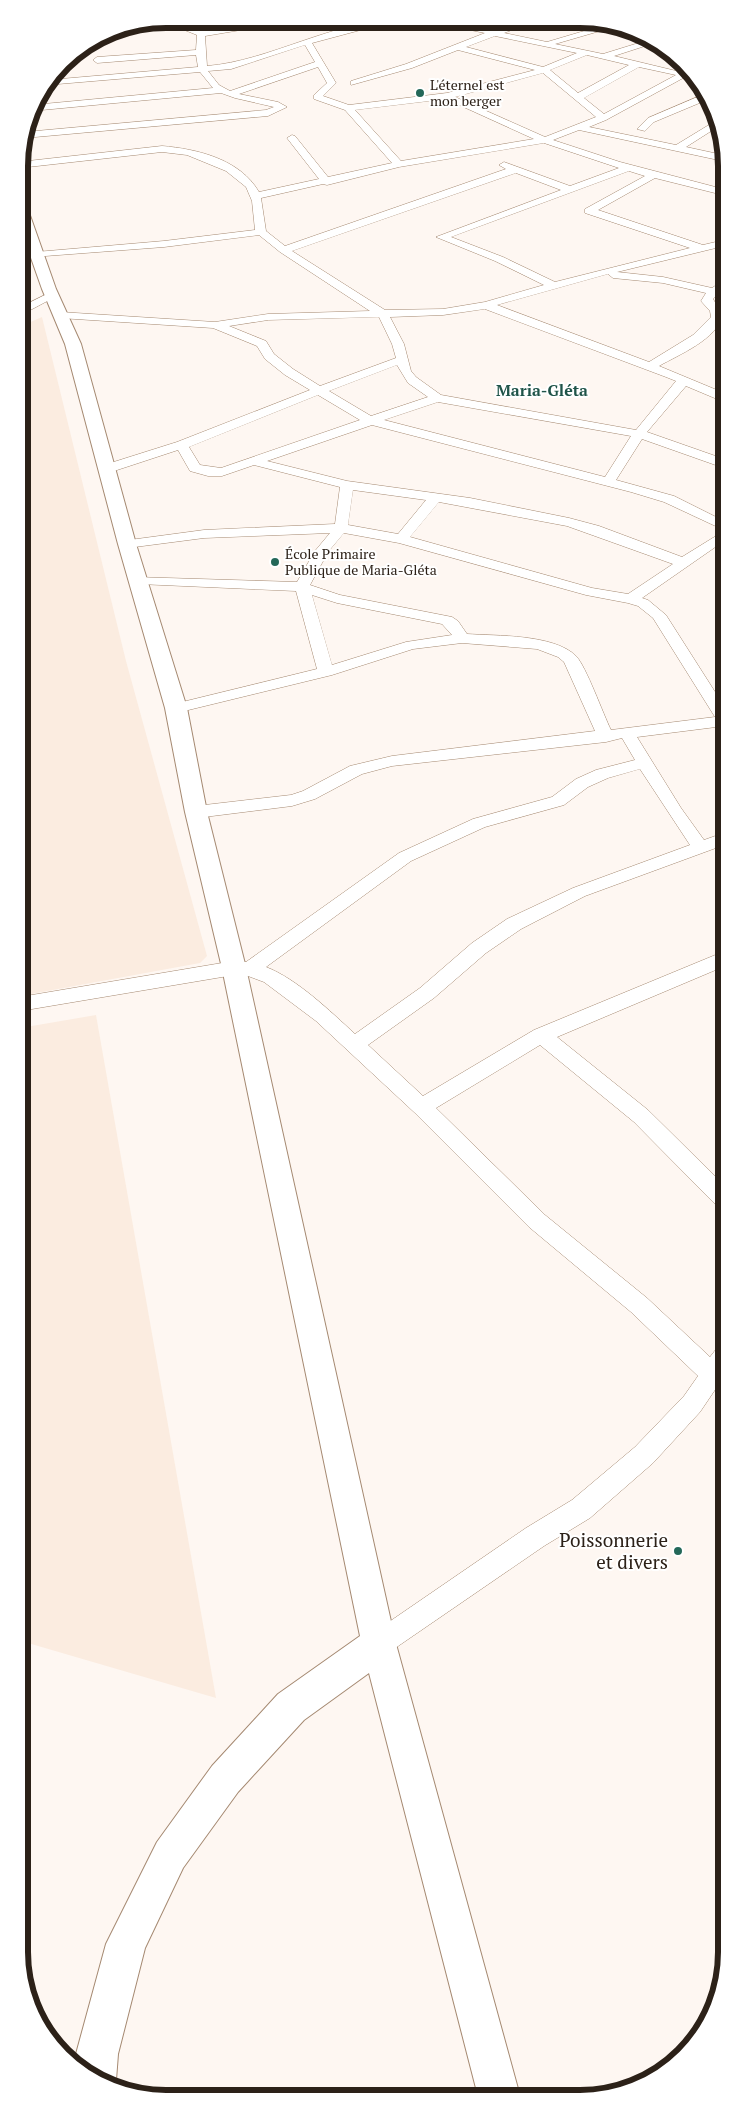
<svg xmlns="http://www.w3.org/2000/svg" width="745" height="2118" viewBox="0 0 745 2118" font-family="'PT Serif',serif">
  <rect width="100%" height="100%" fill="#fef7f2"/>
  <g fill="#fbece0">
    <polygon points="42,317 126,661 207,956 200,963 20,996 19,327"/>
    <polygon points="96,1015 216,1698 21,1641 20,1028"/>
  </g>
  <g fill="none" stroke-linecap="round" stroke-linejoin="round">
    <g stroke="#a58971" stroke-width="1">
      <g id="minor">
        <path d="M166,19H178L176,21L202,31L283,20H300L205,36L207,66C270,61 334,20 398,20L312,43L336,83L323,96L349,105L447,93L535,70L458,50L412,68L351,85V81L406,64L485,33L436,23L435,21C455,21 474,30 493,30C507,30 520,21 535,21L504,33L547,42L611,23L617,26L555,44L603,54L645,41L651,44L614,56L693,75L685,77L606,120L589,127L676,145L717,120L719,126L686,147L723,155V161L579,130L553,140L620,162L723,189V195L655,178L598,210L703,245L724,240V246L617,272L663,277L712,288L724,280V297L716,296L713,299L723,315C716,340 680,354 659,366L724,393V402L686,386L647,432L724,459V468L642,439L616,480L674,496L724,521V530L664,502L631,492L372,425L267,461L347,481L470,498L569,518L599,526L682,557L724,531V541L642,598L648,600L666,615L724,706V726L637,737L681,808L704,840L724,833V845L585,896L521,929L486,953L434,998L368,1045L423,1096L534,1030L725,951V966L557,1037L648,1110L725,1186V1209L717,1206L634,1122L540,1045L436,1108L545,1215L647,1298L710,1357L717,1348L725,1345V1375L700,1412L653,1463L590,1518L544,1546L388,1653L379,1657L370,1653L366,1644L370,1635L526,1528L572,1500L635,1447L684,1396L698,1376L631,1312L529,1227L415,1113L316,1021L264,982L248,976L234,975L20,1011V997L234,961L246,962L399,853L473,819L552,797L576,779L596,770L635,760L622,738L606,742L392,766L362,774L315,799L292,806L196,818L190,816L187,812L190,808L196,806L291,795L303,791L350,766L392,756L595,731L564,662L558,657L537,649L462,643L413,649L332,675L176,713L168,708L170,705L317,669L296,591L139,584L134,583L132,580L134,577L297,582L315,551L330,533L204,538L127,548L120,544L122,541L204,530L335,524L340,487L254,465L222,476H208L190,471L178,450L111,472H101L99,469L101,466L177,442L310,390L285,375L265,359L257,346L213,328L60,318L54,315L60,312L215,322L268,314L370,311L280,252L259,235L164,247L32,257L31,255L36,252L164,241L255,230L252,201L246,187L226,171L187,155L162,152L19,168V162L162,146C197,149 240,159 259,192L319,179L287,138L292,135L295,136L328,177L392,163L345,110L314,99V95L327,83L318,67L239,94L278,102L287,107L268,116L24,138L25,132L266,110L274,107L235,98L221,93L31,111L33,105L213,88L200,72L46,85L49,80L198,67L196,55L97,63L93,60L97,57L196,50L197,35L167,23L92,41L102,35ZM495,36L577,53L543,67L466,47ZM305,45L315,62L230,91L219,85L208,71L231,69ZM587,55L629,65L578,93L550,70ZM639,67L676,75L604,114L584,98ZM543,73L596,117L545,137L455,97ZM446,99L534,139L401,161L355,110ZM544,143L619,168L570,186L504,162L499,165L506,169L285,246L266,231L261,198L323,184L327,185L399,167ZM629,171L645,176L585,209V213L690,248L555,282L503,257L451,237ZM516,173L561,190L436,237L495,261L544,285L485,302L443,309L385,310L292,251ZM608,274L613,278L663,283L706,293L701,301L710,311L711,317L693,335L649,362L497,305ZM485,309L666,377L676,381L636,430L441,395L416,377L411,371L404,344L390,317L443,315ZM379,317L392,344L396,358L320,386L293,369L274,354L266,341L229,326L268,320ZM397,365L408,383L428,397L371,416L329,391ZM318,395L360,420L221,468L200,465L189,447ZM438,402L631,436L605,477L384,420ZM353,490L426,500L398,534L348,525ZM439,502L567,526L673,564L628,594L592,588L410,537ZM344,533L399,543L586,595L628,603L638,606L653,618L715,717L611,730C603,714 586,666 576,656C554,634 496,636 467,634L458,621L452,617L340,595L310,585L328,552ZM312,595L337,603L442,624L452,635L406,642L332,665ZM640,769L690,845L573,888L507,919L472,943L420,988L355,1034C330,1011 297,979 266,967L411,861L485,827L564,805L588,787L608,778Z"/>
        <polygon points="707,93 709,99 654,122 645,131 637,129 648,118"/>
        <polygon points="51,292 55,293 55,297 19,316 19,308"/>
      </g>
    </g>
    <g stroke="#a58971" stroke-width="2">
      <polygon id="tertiary" points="19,200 26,204 56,289 81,344 136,544 187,708 207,812 246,968 396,1644 520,2096 478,2096 369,1673 304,1720 238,1792 183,1868 145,1948 118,2054 116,2080 112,2088 100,2084 75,2066 76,2054 106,1944 157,1842 212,1766 278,1694 360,1636 222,968 185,812 165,708 118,544 65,344 42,289 19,224"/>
    </g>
    <use href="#minor" fill="#fff" fill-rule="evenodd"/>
    <use href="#tertiary" fill="#fff" fill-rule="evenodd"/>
  </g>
  <g fill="#246859" stroke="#fff" stroke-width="2">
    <circle cx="420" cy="93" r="5"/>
    <circle cx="275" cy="562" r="5"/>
    <circle cx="678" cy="1551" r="5"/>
  </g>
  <g text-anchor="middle" stroke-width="4" stroke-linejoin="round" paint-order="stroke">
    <g font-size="14" fill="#2c2118" stroke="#fff" text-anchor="start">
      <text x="430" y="90">L'éternel est<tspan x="430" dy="16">mon berger</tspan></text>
      <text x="285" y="559">École Primaire<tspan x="285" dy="16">Publique de Maria-Gléta</tspan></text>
    </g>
    <g font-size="16" font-weight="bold" fill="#1f5449" stroke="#fff">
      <text x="542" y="396">Maria-Gléta</text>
    </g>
    <g font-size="19" fill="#2c2118" stroke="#fff" text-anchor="end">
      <text x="668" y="1547">Poissonnerie<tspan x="668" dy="22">et divers</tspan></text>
    </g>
  </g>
  <path d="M0 0H745V2118H0ZM166 28H580A138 138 0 0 1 718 166V1952A138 138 0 0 1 580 2090H166A138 138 0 0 1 28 1952V166A138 138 0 0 1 166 28Z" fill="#fff" fill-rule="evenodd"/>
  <path fill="none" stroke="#2c2118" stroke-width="6" d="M166 28H580A138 138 0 0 1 718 166V1952A138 138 0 0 1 580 2090H166A138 138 0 0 1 28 1952V166A138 138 0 0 1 166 28Z"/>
</svg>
